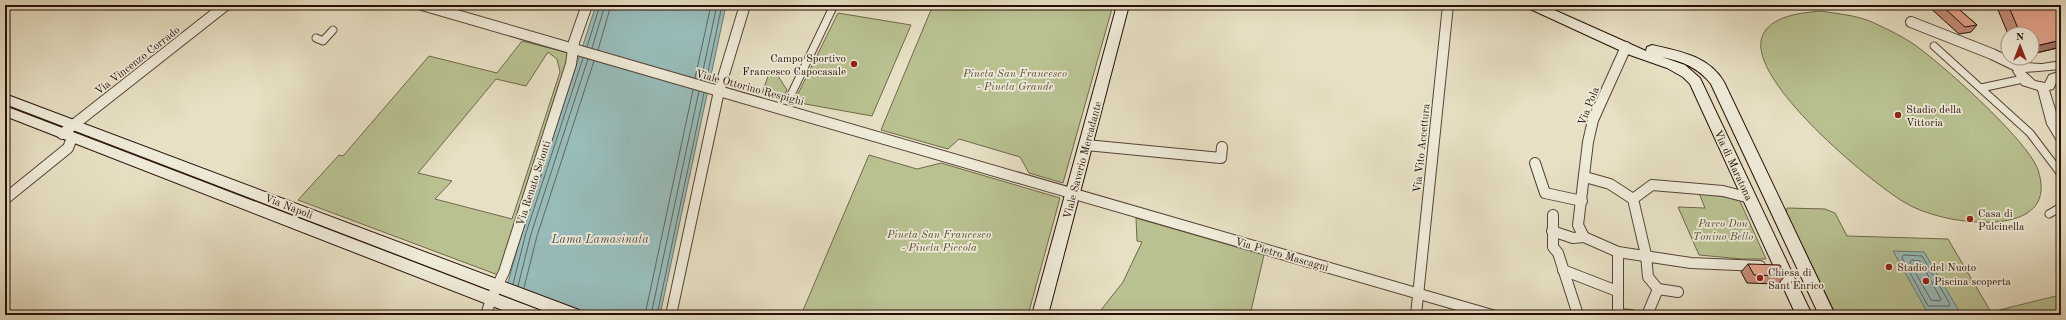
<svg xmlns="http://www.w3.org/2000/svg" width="2066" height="320" viewBox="0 0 2066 320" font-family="'Old Standard TT',serif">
  <rect width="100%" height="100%" fill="#e7e0c4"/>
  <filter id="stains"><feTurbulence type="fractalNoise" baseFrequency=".005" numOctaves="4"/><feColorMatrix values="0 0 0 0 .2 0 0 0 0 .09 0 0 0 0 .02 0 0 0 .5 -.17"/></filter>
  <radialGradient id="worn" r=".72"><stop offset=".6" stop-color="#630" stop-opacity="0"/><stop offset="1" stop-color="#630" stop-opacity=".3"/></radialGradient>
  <g fill="#b9c191" stroke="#70684c" fill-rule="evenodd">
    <polygon points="933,5 1113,5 1063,183 1029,173 1020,157 959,139 948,149 881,130"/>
    <path d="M1821,11C1838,14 1856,15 1872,22C1885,28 1900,35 1912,43C1940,62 2028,140 2038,170C2059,233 1971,226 1935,215C1925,212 1913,208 1904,202C1870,182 1747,80 1762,37C1770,15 1802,13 1821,11Z"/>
    <polygon points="838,13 911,25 872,116 794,102"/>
    <path d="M522,41L569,53L570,58L498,275L298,200L339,155L343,156L429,56L497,73ZM548,52L557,59L560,72L512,219L435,199L452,181L418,173L496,79L526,86Z"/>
    <polygon points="770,70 778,76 787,90 782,100 762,94"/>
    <polygon points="869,155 917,169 941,163 1060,198 1028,315 801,315"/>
    <polygon points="1699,193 1739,199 1766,259 1742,259 1699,255 1678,207 1705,208"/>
    <polygon points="1787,208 1825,209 1835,213 1847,236 1948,239 1991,312 2060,295 2061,315 1836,315 1786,212"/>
    <polygon points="1136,218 1264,255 1250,315 1097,315 1123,282 1142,242 1137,241"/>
  </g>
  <g fill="#98bcba" stroke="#6a7772">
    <polygon points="596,5 726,5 660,315 499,315 522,232"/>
    <polygon points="1893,251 1924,252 1959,311 1926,310"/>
  </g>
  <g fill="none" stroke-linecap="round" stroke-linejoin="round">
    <g stroke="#5f6660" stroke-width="1">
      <polyline points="587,47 600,5"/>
      <polyline points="592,48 605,5"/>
      <polyline points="598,50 611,5"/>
      <polyline points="695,78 711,5"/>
      <polyline points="701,80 717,5"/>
      <polyline points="706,81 722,5"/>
      <polygon points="1904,255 1922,256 1950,304 1949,306 1928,306 1902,258"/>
      <polygon points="1912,260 1920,261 1941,299 1940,301 1931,300 1910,263"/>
      <polyline points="513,284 526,233 583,58"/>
      <polyline points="518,286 531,234 588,59"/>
      <polyline points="524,288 537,236 594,61"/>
      <polyline points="645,315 693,90"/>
      <polyline points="651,315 699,91"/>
      <polyline points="657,315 704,93"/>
    </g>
    <g stroke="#564336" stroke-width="9">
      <g id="pedestrian">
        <polyline points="316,38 323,41 333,30"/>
        <polyline points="1934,46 2030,133 2061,174"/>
        <polyline points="1981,88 2023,79"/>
        <polyline points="790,97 834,5"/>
        <polyline points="2049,214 2061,207"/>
      </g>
    </g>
    <g stroke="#564336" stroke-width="12">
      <g id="minor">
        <polyline points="422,5 1492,315"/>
        <polyline points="1911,22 1992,54 2021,68"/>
        <polyline points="62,134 226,5"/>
        <polyline points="1086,145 1221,158 1222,147"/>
        <polyline points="1535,163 1545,193 1582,201"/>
        <polyline points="1585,177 1610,184 1633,199"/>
        <polyline points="5,199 68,148 72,138"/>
        <polyline points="1553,215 1553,247 1558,253 1578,315"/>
        <polyline points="1552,231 1573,238 1584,237 1618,252 1691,263 1760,266"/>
        <polyline points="1584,237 1578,225 1588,142 1593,120 1626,47"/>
        <polyline points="1618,252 1618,315"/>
        <polyline points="1563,270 1617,291"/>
        <polyline points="1658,289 1648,277 1646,255 1633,199 1652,185 1723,191 1750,198"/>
        <polyline points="1618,314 1631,315"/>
        <polyline points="486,315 491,299 504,272 571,64 574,42 587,5"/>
        <polyline points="671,315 719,91 745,5"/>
        <polyline points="1416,315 1448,5"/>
        <polyline points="1647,315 1658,289 1678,292"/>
      </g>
    </g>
    <g stroke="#564336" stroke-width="2">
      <polygon id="tertiary" points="2061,61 2061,69 2025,72 2035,81 2045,83 2049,75 2061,71 2061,79 2057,81 2053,89 2049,90 2061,128 2061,142 2057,141 2047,124 2038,90 2022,85 2013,71 2024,63 2042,64"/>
    </g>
    <g stroke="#260f07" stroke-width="2">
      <g id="secondary">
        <polygon points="1117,5 1129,5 1048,315 1032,315"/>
        <path d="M1526,5H1543L1646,51L1647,47L1652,45C1679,51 1709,56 1724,82L1835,315H1819L1711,84C1699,68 1682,61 1662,57L1685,65L1700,78L1812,315H1796L1690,84L1683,77L1667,68L1630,55L1528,8Z"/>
        <polygon points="5,94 579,310 581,315 555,315 5,104"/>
        <polygon points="5,106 539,310 541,315 515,315 5,116"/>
      </g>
    </g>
    <use href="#pedestrian" stroke="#efebd9" stroke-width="7"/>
    <use href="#minor" stroke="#efebd9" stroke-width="10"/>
    <use href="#tertiary" fill="#efebd9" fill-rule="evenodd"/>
    <use href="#secondary" fill="#efebd9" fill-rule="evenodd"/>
  </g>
  <g fill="#c58e7a" stroke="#260f07">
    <polygon points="1927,5 1954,5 1977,25 1971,32 1959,34"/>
    <polygon points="1996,5 2061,5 2061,47 2032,54 2032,34 2008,34"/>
    <polygon points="1748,264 1785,276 1778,284 1747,283 1741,272"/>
  </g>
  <polygon fill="#a07463" stroke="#260f07" points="2061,40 2061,47 2032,54 2032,50 2036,46"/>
  <g fill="#e5a58e" stroke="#260f07">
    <polygon points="1941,5 1954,5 1977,25 1965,27"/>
    <polygon points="2008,5 2061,5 2061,40 2036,46 2032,43 2032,34 2021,34 2020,33"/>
    <polygon points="1748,264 1780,265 1785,276 1754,275"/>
  </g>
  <g fill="#8f2418" stroke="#efebd9" stroke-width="1.5">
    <circle cx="854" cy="64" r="4"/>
    <circle cx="1898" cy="115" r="4"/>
    <circle cx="1970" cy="219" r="4"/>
    <circle cx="1889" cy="267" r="4"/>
    <circle cx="1760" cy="278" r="4"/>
    <circle cx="1926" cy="281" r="4"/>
  </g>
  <g text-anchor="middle" stroke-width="3.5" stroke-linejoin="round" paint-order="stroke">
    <g font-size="11" fill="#260f07" stroke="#efebd9" text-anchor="start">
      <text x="846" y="62" text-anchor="end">Campo Sportivo<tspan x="846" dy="13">Francesco Capocasale</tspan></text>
      <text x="1906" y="113">Stadio della<tspan x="1906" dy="13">Vittoria</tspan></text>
      <text x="1978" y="217">Casa di<tspan x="1978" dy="13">Pulcinella</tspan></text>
      <text x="1897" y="271">Stadio del Nuoto</text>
      <text x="1768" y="276">Chiesa di<tspan x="1768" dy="13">Sant'Enrico</tspan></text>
      <text x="1934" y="285">Piscina scoperta</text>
    </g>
    <g font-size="11" fill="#260f07" stroke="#efebd9">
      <text transform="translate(137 60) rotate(-38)" y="4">Via Vincenzo Corrado</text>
      <text transform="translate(750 87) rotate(15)" y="4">Viale Ottorino Respighi</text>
      <text transform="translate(1588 106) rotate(-68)" y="4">Via Pola</text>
      <text transform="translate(1421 148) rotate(-84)" y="4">Via Vito Accettura</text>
      <text transform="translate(1082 160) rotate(-75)" y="4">Viale Saverio Mercadante</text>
      <text transform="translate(1734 165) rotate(65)" y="4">Via di Maratona</text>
      <text transform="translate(533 183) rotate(-72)" y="4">Via Renato Scionti</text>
      <text transform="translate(289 206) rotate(21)" y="4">Via Napoli</text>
      <text transform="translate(1282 254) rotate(16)" y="4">Via Pietro Mascagni</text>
    </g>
    <g font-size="11" font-style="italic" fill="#594d37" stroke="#efebd9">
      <text x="1015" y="77">Pineta San Francesco<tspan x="1015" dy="13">- Pineta Grande</tspan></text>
      <text x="1723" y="227">Parco Don<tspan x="1723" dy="13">Tonino Bello</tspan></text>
      <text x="939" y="238">Pineta San Francesco<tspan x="939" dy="13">- Pineta Piccola</tspan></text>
    </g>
    <g font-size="12" font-style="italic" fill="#4e4c46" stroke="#efebd9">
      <text x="600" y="243">Lama Lamasinata</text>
    </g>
  </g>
  <rect width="2066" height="320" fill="none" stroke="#e7e0c4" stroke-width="20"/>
  <rect x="6" y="6" width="2054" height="308" fill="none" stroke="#260f07" stroke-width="2"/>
  <rect x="10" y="10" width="2046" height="300" fill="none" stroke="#260f07"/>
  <g transform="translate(2020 46)"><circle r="19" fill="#efebd9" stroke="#9f9385"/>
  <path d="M0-3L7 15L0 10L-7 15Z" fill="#8f2418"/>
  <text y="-6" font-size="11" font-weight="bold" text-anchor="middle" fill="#260f07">N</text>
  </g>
  <rect width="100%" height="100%" filter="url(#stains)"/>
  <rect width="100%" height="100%" fill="url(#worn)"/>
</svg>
